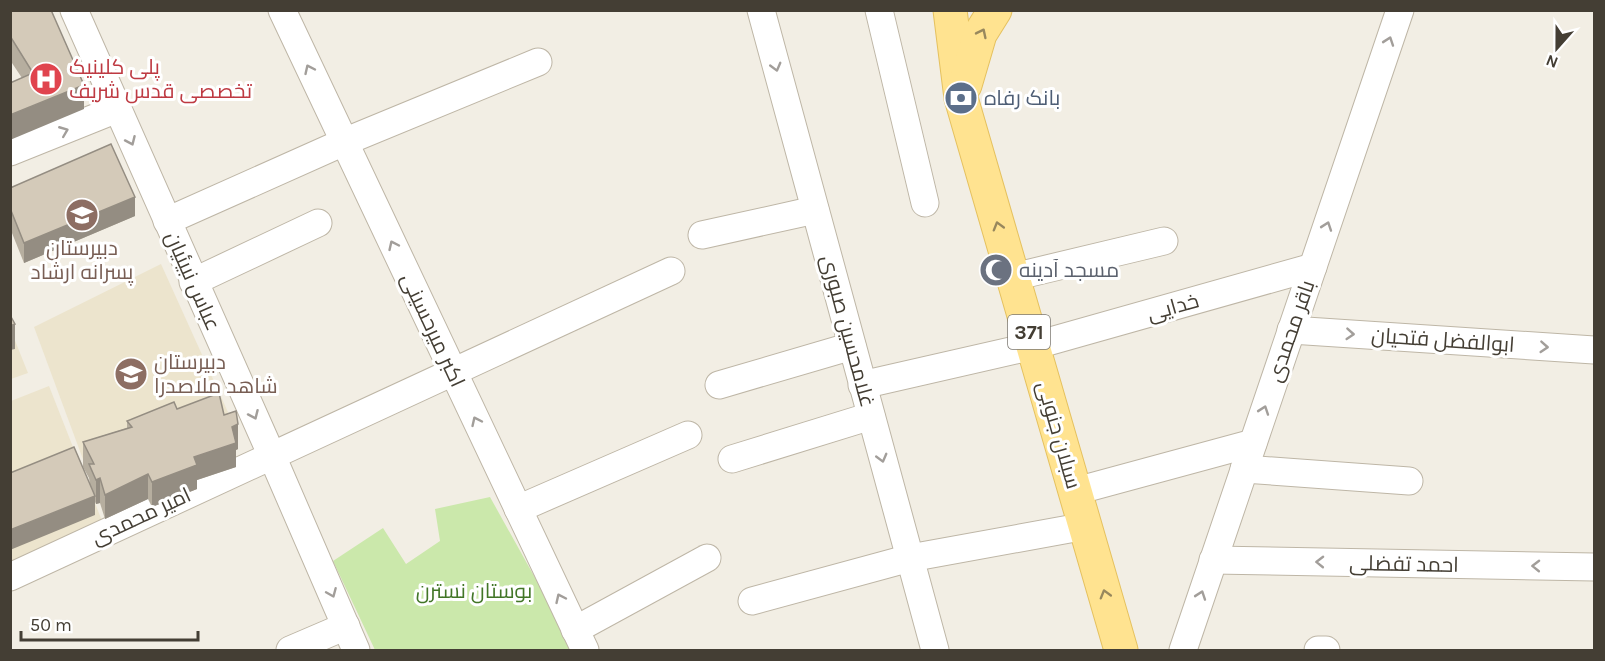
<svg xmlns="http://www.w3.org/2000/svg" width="1605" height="661" viewBox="0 0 1605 661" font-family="Karla,Cairo,sans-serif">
  <rect width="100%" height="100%" fill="#f2eee4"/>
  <g fill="#ece4cd">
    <polygon points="161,264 232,421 91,481 34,327"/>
    <polygon points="10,328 28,373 11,379 10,379"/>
    <polygon points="49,386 106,531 11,565 11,401"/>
  </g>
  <polygon fill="#cbe8ab" points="490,497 568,637 573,650 375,650 333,561 383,528 406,564 440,541 435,509"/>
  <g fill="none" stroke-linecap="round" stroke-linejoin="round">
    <g stroke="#beb6a6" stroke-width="29">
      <g id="street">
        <polyline points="74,10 272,456 356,650"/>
        <polyline points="282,10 585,650"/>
        <polyline points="761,10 935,650"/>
        <polyline points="879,10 925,203"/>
        <polyline points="10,152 117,109"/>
        <polyline points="167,221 344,142 538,62"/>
        <polyline points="702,235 815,210"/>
        <polyline points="1013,277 1164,241"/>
        <polyline points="193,282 318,223"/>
        <polyline points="1291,330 1594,350"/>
        <polyline points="719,385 852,346"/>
        <polyline points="862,385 1033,346 1313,267"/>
        <polyline points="732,459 871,416"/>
        <polyline points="1244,469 1409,481"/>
        <polyline points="1076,491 1253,443"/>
        <polyline points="518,509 688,435"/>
        <polyline points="1213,560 1594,567"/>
        <polyline points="10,577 671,271"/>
        <polyline points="752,601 910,558 1086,526"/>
        <polyline points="575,630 707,558"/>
        <polyline points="290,650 346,626"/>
        <polyline points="1183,650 1400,10"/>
        <polyline points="1318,650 1326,650"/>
      </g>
    </g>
    <g stroke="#e5c15f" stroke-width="35">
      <g id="primary">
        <polyline points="950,10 961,98 1121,650"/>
        <polyline points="965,85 980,34 995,10"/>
      </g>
    </g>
    <use href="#street" stroke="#fff" stroke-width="27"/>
    <use href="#primary" stroke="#ffe390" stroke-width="33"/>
  </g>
  <g fill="#b6ae9f">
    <polygon points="10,10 84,109 22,78 10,60"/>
    <polygon points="10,188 135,216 24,263 10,228"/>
    <polygon points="177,409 224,415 238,449 236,450 236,467 197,480 197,489 152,507 148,499 105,519 100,503 96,504 95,502 95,515 89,478 83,467 83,442 127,428 127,421"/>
  </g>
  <g fill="#948d82">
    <polygon points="84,85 84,109 10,140 10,115"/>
    <polygon points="135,197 135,216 24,263 24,243"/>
    <polygon points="15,324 15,349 10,350 10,326"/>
    <polygon points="238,424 238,449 236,450 236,467 197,480 197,489 152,507 152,482 194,457 232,427"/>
    <polygon points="148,474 148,499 105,519 105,495"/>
    <polygon points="100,478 100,503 96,504 96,480"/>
    <polygon points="95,496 95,515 10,550 10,530"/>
  </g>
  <g fill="#d4cab9" stroke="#948d82" stroke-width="1.5">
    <polygon points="10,10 51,10 84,85 10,115 10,83 33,73 10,36"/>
    <polygon points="111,144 135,197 24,243 10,208 10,188"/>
    <polygon points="10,315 15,324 10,326"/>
    <polygon points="219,393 224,415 236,411 238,424 232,427 236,443 194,457 197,465 152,482 148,474 105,495 100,478 96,480 89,464 94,464 83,442 132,427 127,421 174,402 177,409"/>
    <polygon points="74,447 95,496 10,530 10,473"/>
  </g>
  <defs><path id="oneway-chevron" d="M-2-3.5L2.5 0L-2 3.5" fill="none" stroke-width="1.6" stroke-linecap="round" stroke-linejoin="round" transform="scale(1.5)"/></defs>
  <g stroke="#98885d">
    <use href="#oneway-chevron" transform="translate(982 33) rotate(-64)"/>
    <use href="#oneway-chevron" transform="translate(998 226) rotate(-106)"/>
    <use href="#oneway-chevron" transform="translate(1105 594) rotate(-106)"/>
  </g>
  <g stroke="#a29e9a">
    <use href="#oneway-chevron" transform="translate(1389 41) rotate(-71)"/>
    <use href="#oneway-chevron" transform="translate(776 67) rotate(75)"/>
    <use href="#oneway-chevron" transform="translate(309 69) rotate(-115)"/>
    <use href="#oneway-chevron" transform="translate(64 131) rotate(-22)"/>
    <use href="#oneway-chevron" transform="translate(131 141) rotate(66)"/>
    <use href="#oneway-chevron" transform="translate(1327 226) rotate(-71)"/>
    <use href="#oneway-chevron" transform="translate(393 245) rotate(-115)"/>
    <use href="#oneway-chevron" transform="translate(1350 334) rotate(4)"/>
    <use href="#oneway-chevron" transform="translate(1544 347) rotate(4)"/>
    <use href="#oneway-chevron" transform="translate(1264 410) rotate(-71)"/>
    <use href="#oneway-chevron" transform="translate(254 415) rotate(66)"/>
    <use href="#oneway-chevron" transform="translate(476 421) rotate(-115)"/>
    <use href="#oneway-chevron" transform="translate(882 458) rotate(75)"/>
    <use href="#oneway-chevron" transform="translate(1320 562) rotate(-179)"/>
    <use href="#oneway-chevron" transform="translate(1536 566) rotate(-179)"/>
    <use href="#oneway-chevron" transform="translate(332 593) rotate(67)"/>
    <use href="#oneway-chevron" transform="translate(1201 595) rotate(-71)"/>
    <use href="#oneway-chevron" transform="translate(560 598) rotate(-115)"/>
  </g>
  <defs>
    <g id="hospital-disc" transform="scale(1.725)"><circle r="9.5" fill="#e0444e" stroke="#fff"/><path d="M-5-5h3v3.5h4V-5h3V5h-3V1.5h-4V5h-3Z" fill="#fff"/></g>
    <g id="bank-disc" transform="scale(1.725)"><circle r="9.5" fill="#5c6f8a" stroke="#fff"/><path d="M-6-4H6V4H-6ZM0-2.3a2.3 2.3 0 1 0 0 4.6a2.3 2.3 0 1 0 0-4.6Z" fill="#fff"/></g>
    <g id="school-disc" transform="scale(1.725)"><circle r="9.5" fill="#8d6e63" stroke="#fff"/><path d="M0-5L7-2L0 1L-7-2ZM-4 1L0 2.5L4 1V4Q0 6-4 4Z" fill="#fff"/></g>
    <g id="mosque-disc" transform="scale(1.725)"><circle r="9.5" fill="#6b7280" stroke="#fff"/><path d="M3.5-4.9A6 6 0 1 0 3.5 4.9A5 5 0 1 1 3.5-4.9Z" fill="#fff"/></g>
  </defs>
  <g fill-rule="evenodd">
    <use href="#hospital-disc" x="46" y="79"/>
    <use href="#bank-disc" x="961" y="98"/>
    <use href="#school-disc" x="82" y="215"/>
    <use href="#mosque-disc" x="996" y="270"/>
    <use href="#school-disc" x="131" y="374"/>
  </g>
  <g text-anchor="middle" stroke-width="6" stroke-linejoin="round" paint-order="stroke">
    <rect fill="#fff" stroke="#7c7871" stroke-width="1.5" x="1008" y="315" width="42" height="34" rx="4.5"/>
    <g font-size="20" font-weight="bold" fill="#443e34">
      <text x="1029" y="339">371</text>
    </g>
    <g font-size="21" fill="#be3a42" stroke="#fff" text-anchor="start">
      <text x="69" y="74">پلی کلینیک<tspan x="69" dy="24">تخصصی قدس شریف</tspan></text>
    </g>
    <g font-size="21" fill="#4e5e75" stroke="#fff" text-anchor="start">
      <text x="984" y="105">بانک رفاه</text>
    </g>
    <g font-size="21" fill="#785e54" stroke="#fff">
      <text x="82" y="255">دبیرستان<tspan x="82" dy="24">پسرانه ارشاد</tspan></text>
      <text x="154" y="369" text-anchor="start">دبیرستان<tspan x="154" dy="24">شاهد ملاصدرا</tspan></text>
    </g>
    <g font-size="21" fill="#5b616d" stroke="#fff" text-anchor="start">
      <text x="1019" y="277">مسجد آدینه</text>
    </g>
    <g font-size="21" fill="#443e34" stroke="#fff">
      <text transform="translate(193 281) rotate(66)" y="7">عباس نبیئیان</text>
      <text transform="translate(1173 307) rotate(-16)" y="7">خدایی</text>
      <text transform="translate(433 330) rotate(65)" y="7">اکبر میرحسینی</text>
      <text transform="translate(848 331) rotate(75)" y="7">غلامحسین صبوری</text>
      <text transform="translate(1291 331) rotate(-71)" y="7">باقر محمدی</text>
      <text transform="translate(1443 340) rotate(4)" y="7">ابوالفضل فتحیان</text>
      <text transform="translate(1059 435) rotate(74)" y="7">سبلان جنوبی</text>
      <text transform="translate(141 516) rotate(-25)" y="7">امیر محمدی</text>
      <text transform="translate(1404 564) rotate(1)" y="7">احمد تفضلی</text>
    </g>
    <g font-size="21" fill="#427627" stroke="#fff">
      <text x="474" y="598">بوستان نسترن</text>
    </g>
  </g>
  <rect width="1605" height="661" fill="none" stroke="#443e34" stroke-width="24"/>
  <g transform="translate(1557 48) rotate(201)" stroke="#ffffff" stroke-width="4.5" paint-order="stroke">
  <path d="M0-4.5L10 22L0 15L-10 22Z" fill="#443e34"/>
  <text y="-9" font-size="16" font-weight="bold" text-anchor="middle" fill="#443e34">N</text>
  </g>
  <path d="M21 631v9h177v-9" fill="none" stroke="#443e34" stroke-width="3"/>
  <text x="30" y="631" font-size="18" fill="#443e34" stroke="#ffffff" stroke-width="4.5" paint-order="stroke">50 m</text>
</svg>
